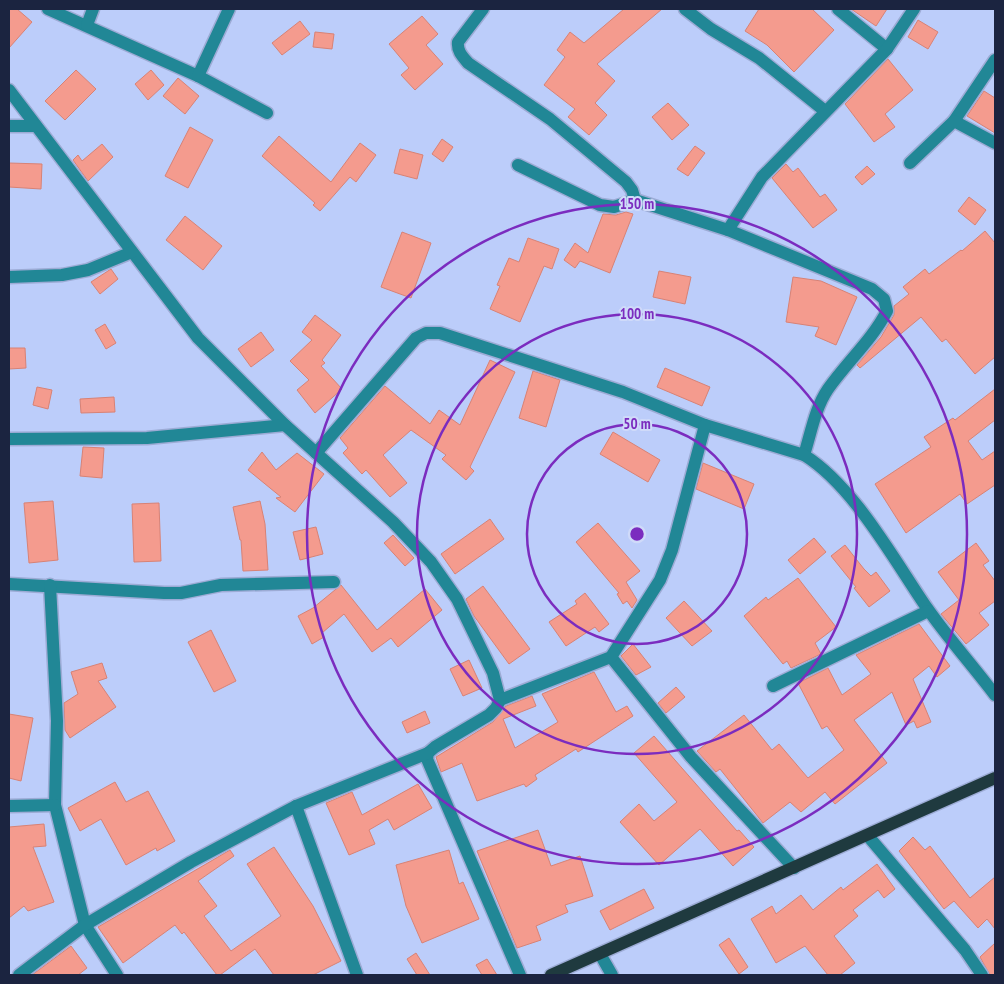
<svg xmlns="http://www.w3.org/2000/svg" width="1004" height="984" viewBox="0 0 1004 984" font-family="'PT Sans Narrow',sans-serif">
  <rect width="100%" height="100%" fill="#bccdfa"/>
  <g fill="#f49b8e" stroke="#d88275">
    <polygon points="9,9 17,9 32,22 9,48"/>
    <polygon points="624,9 662,9 597,64 615,81 595,103 607,115 589,135 568,117 575,109 544,85 565,57 557,50 570,32 584,43"/>
    <polygon points="759,9 812,9 834,30 794,72 767,45 745,31"/>
    <polygon points="851,9 887,9 876,26"/>
    <polygon points="422,16 438,34 426,45 443,64 415,90 401,75 409,68 389,44"/>
    <polygon points="918,20 938,32 928,49 908,37"/>
    <polygon points="300,21 310,34 282,55 272,43"/>
    <polygon points="315,32 334,34 332,49 313,47"/>
    <polygon points="888,59 913,90 885,114 895,127 874,142 845,104"/>
    <polygon points="76,70 96,89 65,120 45,101"/>
    <polygon points="151,70 164,85 148,100 135,84"/>
    <polygon points="178,78 199,96 185,114 163,96"/>
    <polygon points="984,91 995,98 995,133 967,116"/>
    <polygon points="668,103 689,125 672,140 652,117"/>
    <polygon points="190,127 213,140 188,188 165,176"/>
    <polygon points="279,136 331,182 360,143 376,155 356,182 350,177 320,211 313,205 315,203 262,156"/>
    <polygon points="442,139 453,147 443,162 432,154"/>
    <polygon points="102,144 113,157 88,181 73,160 78,155 82,161"/>
    <polygon points="695,146 705,153 688,176 677,169"/>
    <polygon points="400,149 423,155 417,179 394,173"/>
    <polygon points="9,163 42,164 41,189 9,187"/>
    <polygon points="786,164 793,172 798,168 820,197 825,194 837,210 813,228 772,178"/>
    <polygon points="867,166 875,174 862,185 855,177"/>
    <polygon points="969,197 986,210 975,225 958,211"/>
    <polygon points="626,212 633,214 610,273 580,261 575,268 564,260 575,243 588,253 603,214 616,215"/>
    <polygon points="185,216 222,246 203,270 166,240"/>
    <polygon points="985,231 995,243 995,357 975,374 946,339 942,342 921,317 860,368 857,365 881,337 894,315 894,306 909,294 903,287 925,269 929,274 961,250 962,251"/>
    <polygon points="402,232 431,243 411,298 381,287"/>
    <polygon points="528,238 559,249 552,269 544,266 520,322 490,309 500,286 497,285 509,258 519,262"/>
    <polygon points="111,269 118,279 100,294 91,282"/>
    <polygon points="659,271 691,277 685,304 653,297"/>
    <polygon points="793,277 821,281 857,297 836,345 815,336 819,327 786,322"/>
    <polygon points="315,315 341,335 322,360 325,363 321,366 342,389 315,413 297,390 309,380 290,361 312,340 302,332"/>
    <polygon points="105,324 116,343 106,349 95,330"/>
    <polygon points="261,332 274,350 251,367 238,349"/>
    <polygon points="9,348 25,348 26,368 9,369"/>
    <polygon points="490,360 515,372 470,467 474,471 466,480 442,459 446,455 411,430 383,455 407,483 390,497 366,470 362,474 343,453 348,448 340,438 385,386 430,424 439,410 460,425"/>
    <polygon points="665,368 710,387 702,406 657,387"/>
    <polygon points="533,371 560,380 546,427 519,418"/>
    <polygon points="37,387 52,390 48,409 33,405"/>
    <polygon points="995,389 995,420 968,441 982,460 995,451 995,485 967,504 960,494 906,533 875,484 931,447 924,437 953,418 955,420"/>
    <polygon points="114,397 115,412 81,413 80,399"/>
    <polygon points="613,432 660,460 648,482 600,454"/>
    <polygon points="83,447 104,448 102,478 80,476"/>
    <polygon points="262,452 276,470 297,453 324,474 295,512 276,498 281,497 248,470"/>
    <polygon points="703,463 754,484 744,509 696,489"/>
    <polygon points="53,501 58,560 29,563 24,503"/>
    <polygon points="260,501 265,524 268,570 243,571 241,540 240,540 233,507"/>
    <polygon points="159,503 161,561 134,562 132,504"/>
    <polygon points="490,519 504,539 455,574 441,554"/>
    <polygon points="598,523 640,571 626,582 637,600 632,608 627,601 623,604 617,594 619,593 576,542"/>
    <polygon points="316,527 323,554 300,560 293,532"/>
    <polygon points="393,535 414,558 405,566 384,543"/>
    <polygon points="814,538 826,552 800,574 788,560"/>
    <polygon points="976,543 989,561 983,565 995,581 995,601 979,613 989,625 966,644 941,614 959,600 938,572"/>
    <polygon points="845,545 864,569 871,576 876,572 890,591 869,607 854,588 856,587 831,556"/>
    <polygon points="798,578 836,627 815,643 821,654 791,668 787,661 783,664 744,616 766,597 768,600"/>
    <polygon points="341,585 377,630 425,589 442,610 398,647 391,638 372,652 344,614 322,633 324,637 312,644 298,616 313,608"/>
    <polygon points="483,586 530,649 509,664 474,616 466,599"/>
    <polygon points="585,593 609,624 599,632 595,627 566,646 549,622 577,604 575,601"/>
    <polygon points="684,601 712,631 692,646 666,618"/>
    <polygon points="919,624 950,666 937,677 929,666 913,679 931,722 917,728 914,721 906,725 892,692 854,720 887,763 835,804 825,792 801,812 790,802 763,823 720,769 716,772 697,751 744,715 772,750 779,744 808,778 844,750 827,726 822,729 798,683 828,668 842,695 871,674 856,655"/>
    <polygon points="211,630 236,681 214,692 188,642"/>
    <polygon points="633,644 651,667 636,675 621,656"/>
    <polygon points="469,660 482,688 463,696 450,669"/>
    <polygon points="102,663 107,678 98,681 116,707 70,738 65,730 64,703 78,694 71,672"/>
    <polygon points="594,672 616,712 627,706 633,716 578,752 576,749 535,775 537,779 526,787 524,784 477,801 462,763 441,772 436,757 493,722 506,706 532,696 536,706 503,719 515,748 558,722 542,694"/>
    <polygon points="676,687 685,697 666,713 658,703"/>
    <polygon points="425,711 430,723 407,733 402,722"/>
    <polygon points="9,714 33,718 21,781 9,778"/>
    <polygon points="654,736 737,831 739,830 754,847 733,866 700,829 659,865 620,822 639,804 654,821 677,802 634,753"/>
    <polygon points="115,782 126,802 148,791 175,841 157,851 156,848 126,865 101,819 80,831 68,808"/>
    <polygon points="418,784 432,808 394,830 388,819 369,830 375,844 349,855 326,803 352,792 362,815"/>
    <polygon points="44,824 46,846 33,847 54,902 28,911 24,906 9,918 9,827"/>
    <polygon points="538,830 551,866 580,856 593,896 565,905 568,912 536,926 541,940 517,948 477,851"/>
    <polygon points="913,837 925,850 930,846 970,898 995,877 995,929 987,919 978,928 954,901 944,909 899,851"/>
    <polygon points="274,847 313,906 341,961 313,975 274,975 255,949 220,975 217,975 184,932 182,934 175,925 123,963 98,927 230,850 234,856 198,881 217,906 204,916 231,951 281,916 247,864"/>
    <polygon points="449,850 459,884 463,882 479,919 422,943 406,906 396,865"/>
    <polygon points="877,864 895,889 884,898 878,890 853,910 858,916 834,936 855,963 840,975 828,975 805,946 776,963 751,919 772,906 776,914 801,895 813,910 841,887 843,890"/>
    <polygon points="644,889 654,908 610,930 600,911"/>
    <polygon points="729,938 748,967 739,974 719,945"/>
    <polygon points="995,943 995,975 990,975 980,957"/>
    <polygon points="71,946 87,968 78,975 32,975"/>
    <polygon points="416,953 430,975 417,975 407,959"/>
    <polygon points="487,959 497,975 482,975 476,965"/>
  </g>
  <g fill="none" stroke-linecap="round" stroke-linejoin="round">
    <g stroke="#9cabd5" stroke-width="15">
      <g id="minor">
        <polyline points="48,9 198,76 267,113"/>
        <path d="M483,9L458,42C457,51 462,56 468,63L550,119L626,182L632,190L635,200"/>
        <polyline points="685,9 711,29 759,58 825,111"/>
        <polyline points="838,9 887,49"/>
        <polyline points="87,25 93,9"/>
        <polyline points="198,76 229,9"/>
        <polyline points="9,90 198,338 285,425 393,522 431,562 457,599 493,673 500,700 496,708 489,715 435,747 428,753 427,759 520,975"/>
        <polyline points="954,121 995,60"/>
        <polyline points="9,126 36,126"/>
        <polyline points="910,163 954,121 995,143"/>
        <path d="M518,165L600,205L614,207L635,200L728,230L872,289L884,299L887,311C872,340 847,362 828,389C815,408 811,433 804,455"/>
        <polyline points="728,230 762,177 887,49 914,9"/>
        <polyline points="9,277 62,275 88,270 132,252"/>
        <polyline points="9,439 147,438 285,425"/>
        <path d="M316,453L416,338L426,333H440L623,392L705,425L804,455C854,486 894,560 927,608C948,638 973,666 995,695"/>
        <polyline points="9,584 164,593 181,593 221,585 334,582"/>
        <polyline points="50,585 57,721 55,805 85,925 117,975"/>
        <polyline points="611,657 691,757 794,868"/>
        <polyline points="773,686 928,611"/>
        <polyline points="500,700 611,657 660,580 672,550 705,425"/>
        <polyline points="9,806 55,805"/>
        <polyline points="296,806 357,975"/>
        <polyline points="868,836 965,950 982,975"/>
        <polyline points="600,954 612,975"/>
        <polyline points="19,975 85,925 191,862 296,806 428,753"/>
      </g>
    </g>
    <g stroke="#9cabd5" stroke-width="15">
      <polyline id="major" points="551,975 995,778"/>
    </g>
    <use href="#minor" stroke="#218796" stroke-width="12"/>
    <use href="#major" stroke="#1f3a3f" stroke-width="12"/>
  </g>
  <g fill="none" stroke="#7b2cbf" stroke-width="2.5">
    <circle cx="637" cy="534" r="110"/>
    <circle cx="637" cy="534" r="220"/>
    <circle cx="637" cy="534" r="330"/>
  </g>
  <circle cx="637" cy="534" r="8" fill="#7b2cbf" stroke="#cfdaf9" stroke-width="2.5"/>
  <g font-size="15" text-anchor="middle" font-weight="bold" fill="#7b2cbf" stroke="#cfdaf9" stroke-width="4" stroke-linejoin="round" paint-order="stroke">
    <text x="637" y="209">150 m</text>
    <text x="637" y="319">100 m</text>
    <text x="637" y="429">50 m</text>
  </g>
  <rect width="1004" height="984" fill="none" stroke="#1b2440" stroke-width="20"/>
</svg>
